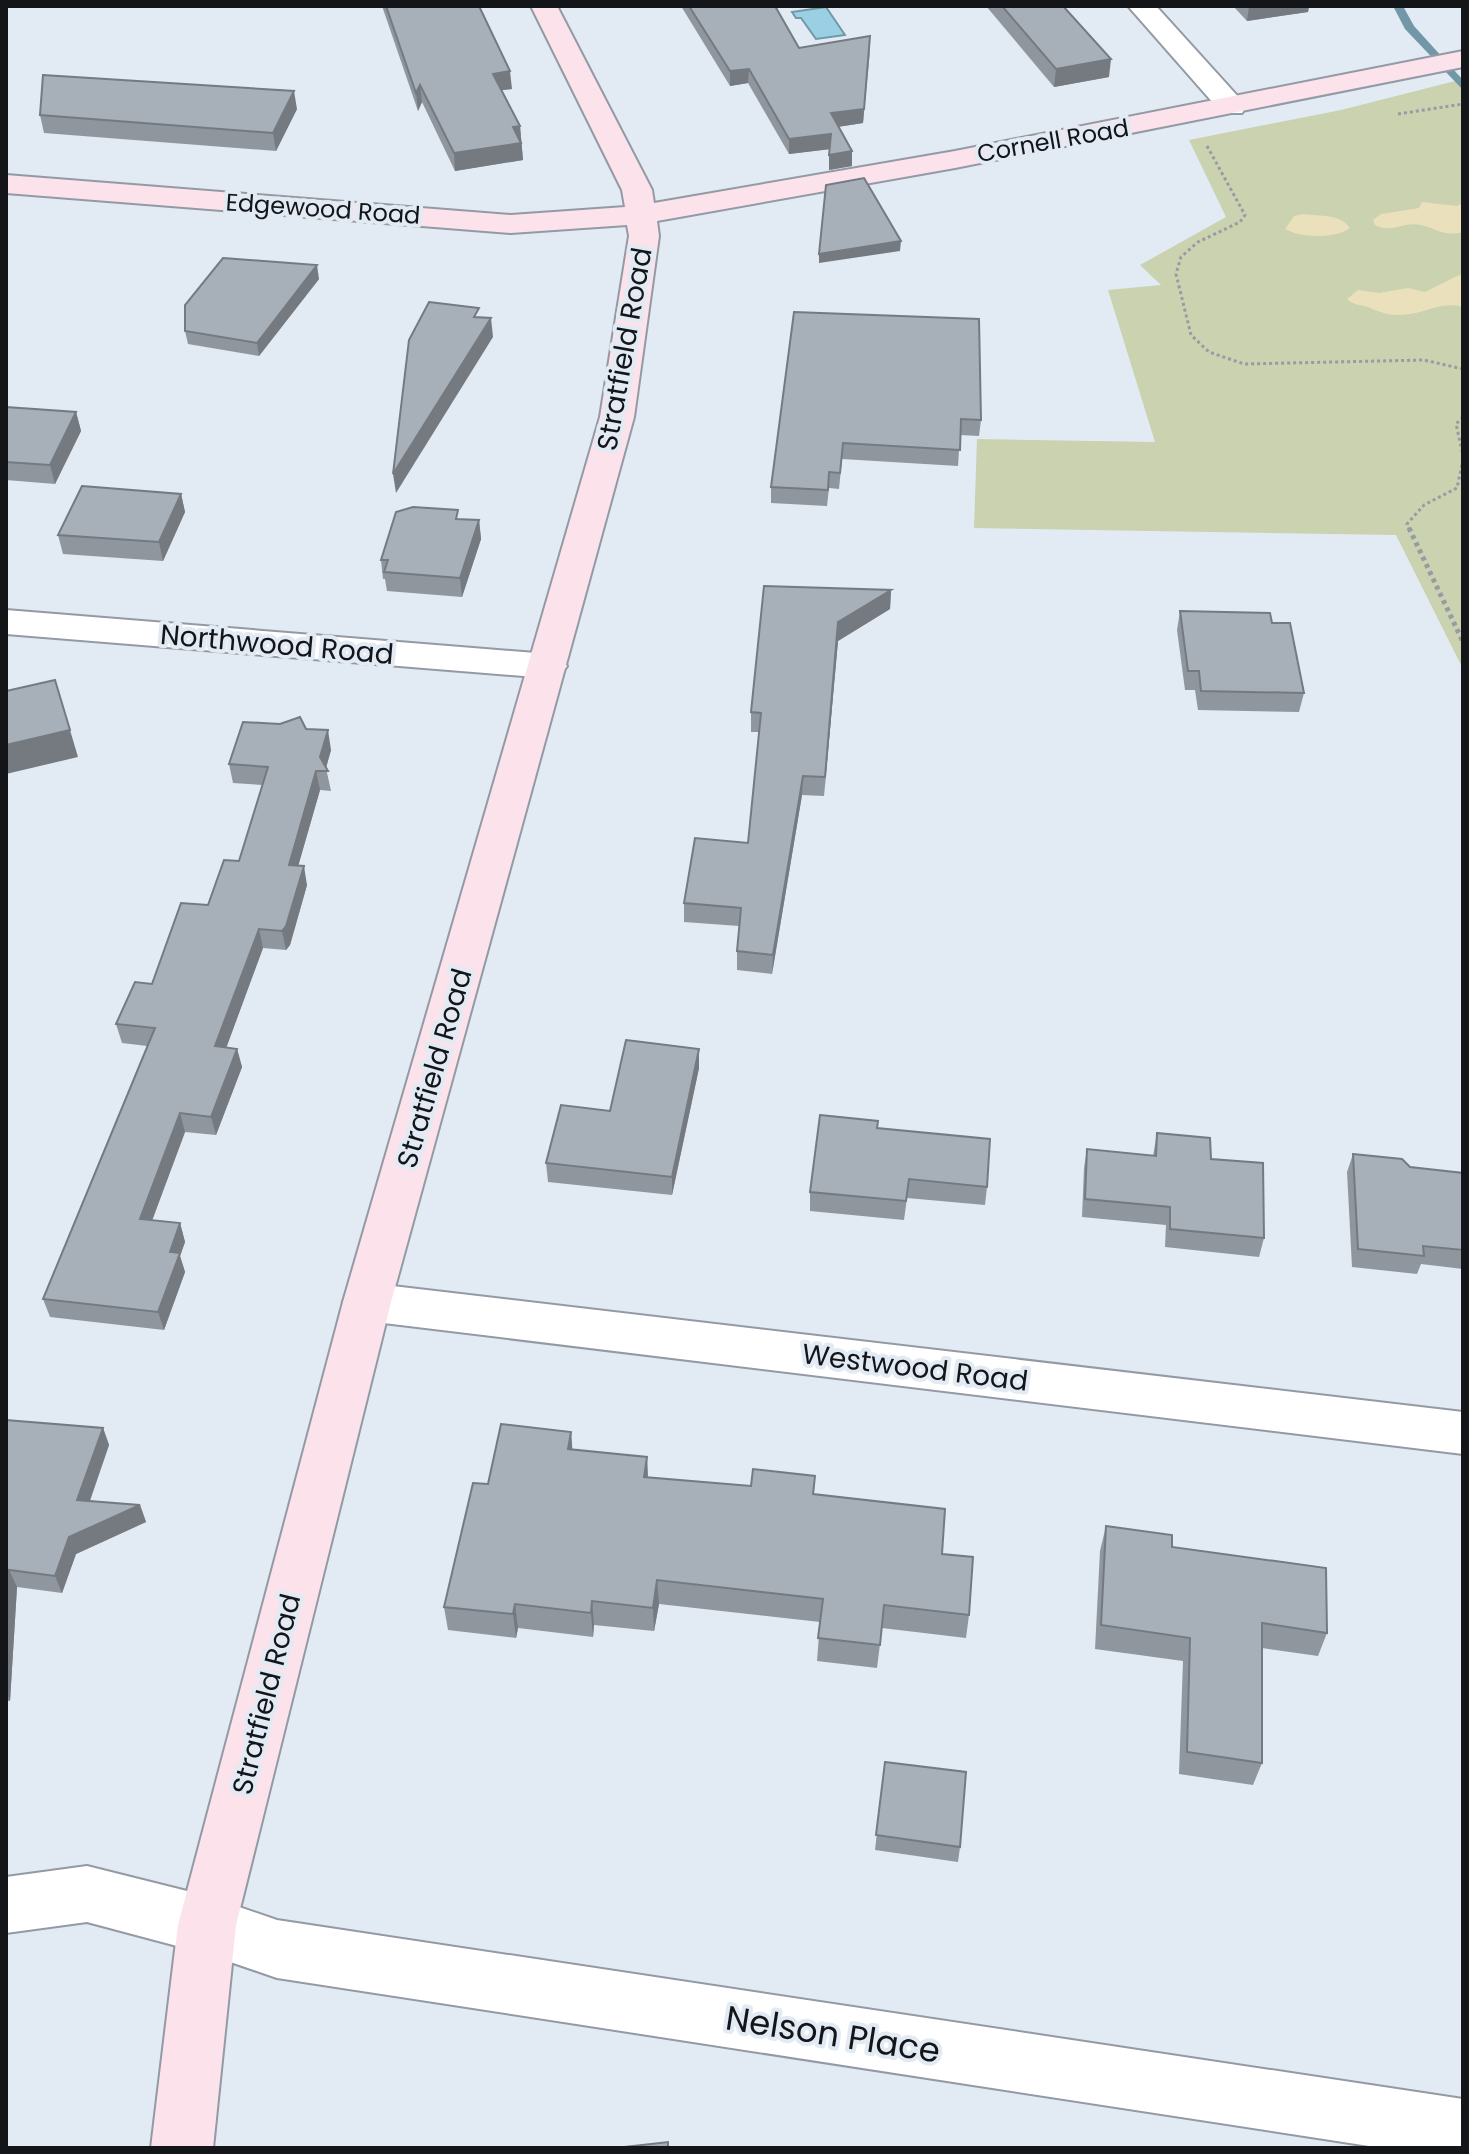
<svg xmlns="http://www.w3.org/2000/svg" width="1469" height="2154" viewBox="0 0 1469 2154" font-family="Poppins,sans-serif">
  <rect width="100%" height="100%" fill="#e2eaf4"/>
  <polygon fill="#cad2b0" points="1463,79 1463,669 1396,535 974,528 977,439 1155,442 1108,290 1161,285 1140,265 1226,217 1189,140 1341,110"/>
  <g fill="#eae0bb">
    <path d="M1422,202L1457,206L1463,203V232C1444,237 1436,228 1420,225C1404,221 1391,234 1375,225L1373,220L1381,214L1419,208Z"/>
    <path d="M1304,214C1320,217 1340,213 1350,228C1335,239 1301,238 1285,229L1294,216Z"/>
    <path d="M1463,273V307C1431,298 1414,328 1370,308C1361,304 1354,306 1347,299L1358,290L1379,293L1408,288L1425,292Z"/>
  </g>
  <polygon fill="#9bd0e4" stroke="#7298a7" stroke-width="2" points="826,7 845,35 816,39 801,18 796,18 792,12"/>
  <g fill="none" stroke-linecap="round" stroke-linejoin="round">
    <polygon fill="#7298a7" fill-rule="evenodd" points="1393,6 1403,6 1414,26 1463,80 1463,90 1405,29"/>
    <g stroke="#939aa3" stroke-width="4">
      <g id="street">
        <polygon points="1128,6 1156,6 1242,101 1246,107 1242,113 1222,113"/>
        <polygon points="6,610 548,654 561,658 567,666 561,674 548,678 6,634"/>
        <polygon points="367,1283 1463,1412 1463,1454 367,1321 350,1316 343,1302 350,1288"/>
        <polygon points="87,1866 207,1896 277,1920 1463,2099 1463,2148 1382,2148 277,1978 207,1954 87,1922 6,1933 6,1877"/>
      </g>
    </g>
    <g stroke="#939aa3" stroke-width="4">
      <polygon id="secondary" points="531,6 557,6 652,190 654,203 955,151 1463,51 1463,67 955,168 657,221 659,236 634,417 391,1302 236,1925 213,2148 151,2148 178,1925 343,1302 600,417 629,236 627,225 511,233 6,193 6,175 511,215 625,207 622,190"/>
    </g>
    <g stroke="#969ca3" stroke-width="3" stroke-dasharray="3 3" stroke-linecap="butt">
      <polyline points="1398,114 1463,104"/>
      <polyline points="1207,146 1245,215 1240,222 1198,242 1181,257 1176,274 1191,335 1209,352 1244,364 1424,360 1463,369"/>
      <polyline points="1463,417 1456,424 1463,455"/>
      <polyline points="1410,530 1407,524 1424,505 1457,488 1463,460"/>
    </g>
    <polyline stroke="#969ca3" stroke-width="5" stroke-dasharray="4 4" stroke-linecap="butt" points="1409,528 1463,642"/>
    <use href="#street" fill="#fff" fill-rule="evenodd"/>
    <use href="#secondary" fill="#fce2ea" fill-rule="evenodd"/>
  </g>
  <g fill="#90969e">
    <polygon points="382,6 479,6 512,89 501,90 520,126 523,160 455,171 422,102 418,111"/>
    <polygon points="681,6 775,6 799,48 870,51 863,123 838,127 852,151 852,166 829,170 830,149 789,154 748,83 730,86"/>
    <polygon points="986,6 1063,6 1109,77 1054,87"/>
    <polygon points="1233,6 1309,6 1308,12 1247,21"/>
    <polygon points="297,109 276,151 44,133 40,115"/>
    <polygon points="319,279 259,356 188,344 185,331"/>
    <polygon points="794,312 981,420 979,436 960,435 958,466 842,459 839,489 829,488 827,506 771,503 771,487"/>
    <polygon points="6,407 76,412 81,431 55,484 6,480"/>
    <polygon points="181,494 185,512 163,561 63,554 58,535"/>
    <polygon points="459,519 479,520 481,539 462,597 387,591 385,579 383,579 381,560"/>
    <polygon points="891,590 890,609 838,641 824,796 802,795 772,974 737,970 737,951 739,926 684,922 684,903 748,843 759,732 751,732 751,712"/>
    <polygon points="1180,611 1272,623 1304,693 1299,712 1198,710 1195,690 1185,690 1177,630"/>
    <polygon points="306,729 331,750 326,768 331,791 320,790 298,866 307,885 290,945 286,950 263,948 226,1047 237,1049 242,1067 216,1135 185,1132 152,1220 180,1223 185,1242 180,1256 185,1272 164,1330 50,1317 43,1299 147,1046 122,1043 116,1024 152,984 239,861 263,785 233,783 229,764"/>
    <polygon points="699,1068 672,1195 548,1182 546,1163 610,1111"/>
    <polygon points="877,1128 987,1187 985,1205 907,1198 904,1220 810,1211 810,1192"/>
    <polygon points="1157,1133 1211,1159 1264,1238 1259,1257 1165,1247 1166,1225 1082,1217 1084,1168 1087,1149 1153,1156"/>
    <polygon points="1353,1154 1410,1167 1463,1173 1463,1269 1421,1264 1417,1274 1352,1267 1347,1172"/>
    <polygon points="6,1420 103,1428 109,1445 90,1501 140,1505 146,1522 76,1554 62,1593 17,1587 10,1701 6,1701"/>
    <polygon points="571,1432 572,1449 647,1457 648,1478 751,1486 815,1476 814,1494 942,1554 969,1615 966,1638 882,1628 877,1668 817,1661 820,1622 659,1604 654,1631 594,1625 593,1637 518,1628 516,1638 448,1630 444,1607 488,1484"/>
    <polygon points="1106,1526 1172,1547 1327,1633 1318,1656 1262,1648 1262,1763 1253,1785 1179,1774 1183,1661 1095,1649 1100,1551"/>
    <polygon points="885,1762 960,1847 958,1862 875,1850"/>
  </g>
  <g fill="#757a81">
    <polygon points="1249,6 1309,6 1308,12 1247,21"/>
    <polygon points="870,36 863,123 830,128 831,113"/>
    <polygon points="1111,59 1109,77 1054,87 1056,69"/>
    <polygon points="749,69 748,83 730,86 730,71"/>
    <polygon points="510,71 512,89 494,91 493,74"/>
    <polygon points="420,85 422,102 418,111 416,93"/>
    <polygon points="294,91 297,109 276,151 273,133"/>
    <polygon points="520,126 523,160 455,171 454,153 513,127"/>
    <polygon points="831,134 831,149 789,154 789,139"/>
    <polygon points="852,151 852,166 829,170 829,155"/>
    <polygon points="901,241 900,251 819,263 819,254"/>
    <polygon points="317,265 319,279 259,356 257,343"/>
    <polygon points="491,318 493,337 396,493 393,474"/>
    <polygon points="76,412 81,431 55,484 50,465"/>
    <polygon points="181,494 185,512 163,561 159,542"/>
    <polygon points="479,520 481,539 462,597 460,578"/>
    <polygon points="891,590 890,609 838,641 824,796 838,622"/>
    <polygon points="70,730 78,757 6,774 6,745"/>
    <polygon points="328,730 331,750 325,771 320,757"/>
    <polygon points="316,771 320,790 293,884 289,865"/>
    <polygon points="803,776 802,795 772,974 773,955"/>
    <polygon points="304,866 307,885 290,945 286,950 282,931"/>
    <polygon points="259,929 263,948 220,1065 215,1046"/>
    <polygon points="237,1049 242,1067 216,1135 211,1117"/>
    <polygon points="699,1049 699,1068 672,1195 672,1177"/>
    <polygon points="180,1113 185,1132 146,1237 140,1219"/>
    <polygon points="180,1223 185,1242 180,1256 185,1272 164,1330 158,1312 170,1252"/>
    <polygon points="103,1428 109,1445 84,1517 77,1500"/>
    <polygon points="571,1432 573,1457 568,1449"/>
    <polygon points="647,1457 648,1482 644,1477"/>
    <polygon points="140,1505 146,1522 76,1554 62,1593 55,1576 69,1537"/>
    <polygon points="9,1570 17,1587 10,1701 6,1692 6,1624"/>
    <polygon points="657,1580 659,1604 654,1631 653,1608"/>
    <polygon points="592,1601 594,1625 593,1637 591,1613"/>
    <polygon points="515,1604 518,1628 516,1638 513,1614"/>
  </g>
  <g fill="#a7afb8" stroke="#757a81" stroke-width="2">
    <polygon points="386,6 479,6 510,71 493,74 520,126 513,127 521,143 454,153 420,85 416,93"/>
    <polygon points="689,6 775,6 799,48 870,36 864,109 831,113 852,151 829,155 831,134 789,139 749,69 730,71"/>
    <polygon points="1002,6 1063,6 1111,59 1056,69"/>
    <polygon points="43,75 294,91 273,133 40,115"/>
    <polygon points="864,178 901,241 819,254 826,185"/>
    <polygon points="223,258 317,265 257,343 185,331 185,305"/>
    <polygon points="429,302 479,308 474,317 491,318 393,474 409,340"/>
    <polygon points="794,312 979,319 981,420 961,419 960,450 843,443 840,473 829,472 828,490 771,487"/>
    <polygon points="6,407 76,412 50,465 6,462"/>
    <polygon points="82,486 181,494 159,542 58,535"/>
    <polygon points="413,507 458,510 456,519 479,520 460,578 384,572 388,560 381,560 396,512"/>
    <polygon points="764,586 891,590 838,622 825,777 803,776 773,955 737,951 741,908 684,903 695,838 748,843 761,713 751,712"/>
    <polygon points="1180,611 1270,613 1272,623 1290,623 1304,693 1201,691 1199,671 1188,671"/>
    <polygon points="55,680 70,730 6,745 6,691"/>
    <polygon points="300,717 306,729 328,730 320,757 328,771 316,771 289,865 304,866 286,926 282,931 259,929 215,1046 237,1049 211,1117 180,1113 140,1219 180,1223 170,1252 180,1253 158,1312 43,1299 155,1028 116,1024 135,982 152,984 181,903 208,905 224,860 239,861 268,767 229,764 243,722 280,724"/>
    <polygon points="626,1040 699,1049 672,1177 546,1163 561,1105 610,1111"/>
    <polygon points="820,1115 878,1121 877,1128 990,1139 987,1187 909,1179 906,1201 810,1192"/>
    <polygon points="1157,1133 1210,1138 1211,1159 1263,1163 1264,1238 1170,1229 1170,1207 1085,1199 1087,1149 1156,1156"/>
    <polygon points="1353,1154 1402,1159 1410,1167 1463,1173 1463,1250 1423,1246 1424,1256 1358,1249"/>
    <polygon points="6,1420 103,1428 77,1500 140,1505 69,1537 55,1576 9,1570 6,1624"/>
    <polygon points="501,1424 571,1432 568,1449 647,1457 644,1477 751,1486 753,1469 815,1476 813,1494 945,1509 942,1554 973,1557 969,1615 884,1605 880,1645 818,1638 823,1599 657,1580 653,1608 592,1601 591,1613 515,1604 513,1614 444,1607 473,1483 488,1484"/>
    <polygon points="1106,1526 1172,1535 1172,1547 1326,1568 1327,1633 1262,1623 1262,1763 1187,1752 1190,1638 1101,1625"/>
    <polygon points="885,1762 966,1772 960,1847 876,1835"/>
    <polygon points="668,2142 668,2148 615,2148"/>
  </g>
  <g text-anchor="middle" stroke-width="8" stroke-linejoin="round" paint-order="stroke">
    <g font-size="24" fill="#131519" stroke="#e2eaf4">
      <text transform="translate(1053 141) rotate(-10)" y="8">Cornell Road</text>
      <text transform="translate(323 209) rotate(4)" y="8">Edgewood Road</text>
    </g>
    <g font-size="28" fill="#131519" stroke="#e2eaf4">
      <text transform="translate(624 349) rotate(-80)" y="10">Stratfield Road</text>
      <text transform="translate(277 644) rotate(5)" y="10">Northwood Road</text>
      <text transform="translate(434 1068) rotate(-74)" y="10">Stratfield Road</text>
      <text transform="translate(915 1367) rotate(7)" y="10">Westwood Road</text>
      <text transform="translate(266 1694) rotate(-76)" y="10">Stratfield Road</text>
    </g>
    <g font-size="34" fill="#131519" stroke="#e2eaf4">
      <text transform="translate(833 2034) rotate(9)" y="12">Nelson Place</text>
    </g>
  </g>
  <rect width="1469" height="2154" fill="none" stroke="#131519" stroke-width="16"/>
</svg>
